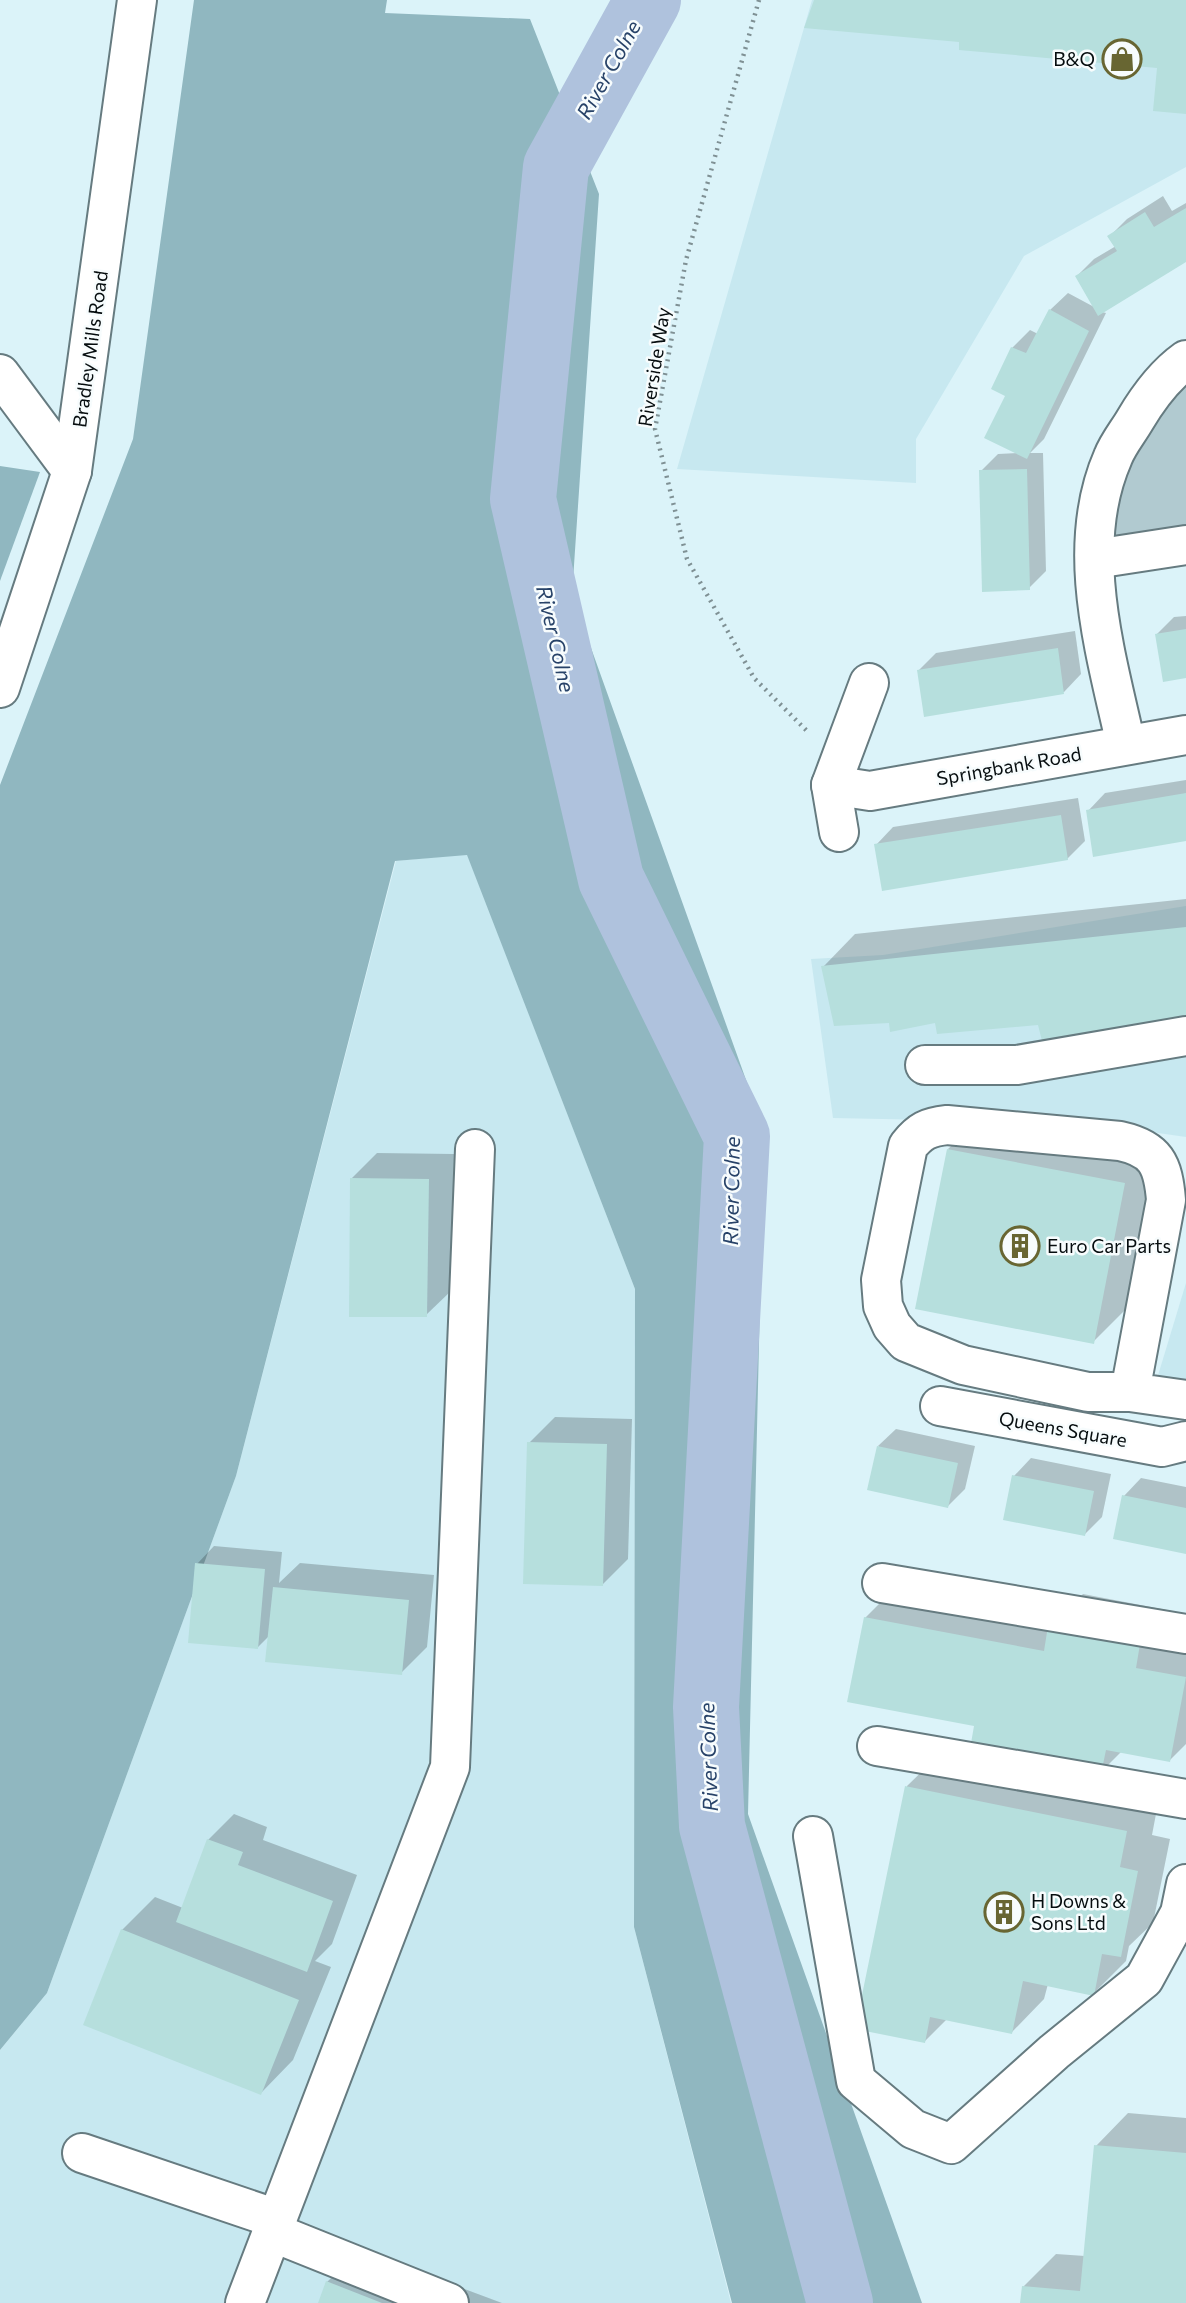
<svg xmlns="http://www.w3.org/2000/svg" width="1186" height="2303" viewBox="0 0 1186 2303" font-family="Commissioner,sans-serif">
  <rect width="100%" height="100%" fill="#dbf3f9"/>
  <g fill="#c7e8f0">
    <polygon points="812,0 1186,0 1186,167 1024,256 916,439 916,483 677,469"/>
    <polygon points="467,854 635,1289 634,1927 731,2303 0,2303 0,2050 47,1993 236,1476 396,861"/>
    <polygon points="1186,906 1186,1137 1088,1123 833,1118 811,959 883,955"/>
    <polygon points="1186,1283 1186,1386 1156,1382"/>
  </g>
  <polygon fill="#b1cad0" points="1186,370 1186,537 1106,547 1122,460"/>
  <g fill="#90b7c0">
    <polygon points="194,0 387,0 385,13 530,19 599,194 572,595 764,1130 748,1814 922,2303 732,2303 634,1927 635,1289 467,855 395,861 236,1476 47,1993 0,2050 0,785 133,439"/>
    <polygon points="0,466 40,472 0,581"/>
  </g>
  <g fill="#0003">
    <polygon points="1163,196 1172,211 1186,203 1186,261 1102,312 1106,313 1044,439 1030,453 1043,453 1046,571 1029,588 981,471 998,454 1020,453 1007,396 1012,348 1030,330 1038,334 1050,310 1068,293 1096,308 1077,276 1094,259 1116,246 1110,236 1127,219"/>
    <polygon points="1186,616 1186,676 1156,635 1174,617"/>
    <polygon points="1075,631 1081,674 1064,692 919,670 936,653"/>
    <polygon points="1186,780 1186,840 1088,811 1105,793"/>
    <polygon points="1078,798 1085,841 1067,859 876,845 893,827"/>
    <polygon points="1186,899 1186,1015 1039,1023 890,1021 823,967 855,934"/>
    <polygon points="981,1117 1157,1151 1126,1309 1093,1342 948,1149"/>
    <polygon points="377,1153 454,1154 452,1290 426,1315 351,1179"/>
    <polygon points="555,1417 632,1419 628,1559 603,1584 529,1443"/>
    <polygon points="896,1429 975,1446 965,1489 948,1506 878,1446"/>
    <polygon points="1031,1458 1111,1474 1102,1517 1085,1534 1014,1476"/>
    <polygon points="1141,1478 1186,1487 1186,1553 1124,1496"/>
    <polygon points="214,1546 282,1552 279,1583 300,1563 434,1575 427,1647 401,1673 270,1635 257,1648 197,1564"/>
    <polygon points="898,1585 1062,1616 1083,1594 1172,1611 1168,1635 1186,1639 1186,1744 1170,1760 1122,1751 1101,1772 977,1725 865,1618"/>
    <polygon points="940,1754 1159,1798 1152,1835 1170,1839 1153,1923 1129,1946 1126,1961 1093,1994 1048,1984 1044,1999 1012,2032 947,2019 925,2041 907,1786"/>
    <polygon points="234,1814 267,1827 263,1840 357,1875 332,1944 315,1961 331,1967 293,2060 261,2093 122,1930 155,1897 183,1908 208,1840"/>
    <polygon points="1128,2113 1186,2118 1186,2303 1022,2303 1023,2287 1056,2254 1085,2256 1096,2146"/>
    <polygon points="360,2250 502,2303 320,2303 327,2282"/>
  </g>
  <g fill="none" stroke-linecap="round" stroke-linejoin="round">
    <polyline stroke="#afc2dd" stroke-width="66" points="648,0 556,167 523,499 611,879 737,1136 706,1707 712,1826 840,2303"/>
  </g>
  <g fill="#b6dfdd">
    <polygon points="814,0 1186,0 1186,114 1153,111 1157,68 959,50 959,42 804,28"/>
    <polygon points="1186,208 1186,262 1098,316 1075,276 1117,251 1107,236 1145,212 1154,227"/>
    <polygon points="1049,309 1089,331 1027,459 984,438 1005,396 991,389 1011,347 1026,353"/>
    <polygon points="1027,469 1030,590 982,592 979,470"/>
    <polygon points="1186,629 1186,678 1163,682 1155,634"/>
    <polygon points="1058,648 1064,694 924,717 917,670"/>
    <polygon points="1186,793 1186,841 1093,857 1086,810"/>
    <polygon points="1061,815 1068,860 882,891 874,844"/>
    <polygon points="1186,927 1186,1017 1042,1041 1038,1025 937,1034 935,1023 890,1032 889,1023 834,1026 821,966"/>
    <polygon points="947,1149 1125,1183 1094,1344 915,1309"/>
    <polygon points="350,1178 429,1179 427,1317 349,1317"/>
    <polygon points="527,1442 607,1444 603,1586 523,1584"/>
    <polygon points="877,1446 958,1463 948,1508 867,1490"/>
    <polygon points="1012,1475 1094,1491 1085,1536 1003,1520"/>
    <polygon points="1122,1495 1186,1508 1186,1554 1113,1539"/>
    <polygon points="195,1563 265,1569 258,1649 188,1643"/>
    <polygon points="273,1587 409,1600 402,1675 265,1662"/>
    <polygon points="864,1617 1044,1651 1048,1626 1140,1644 1136,1668 1186,1677 1170,1762 1106,1750 1101,1774 970,1749 974,1726 847,1702"/>
    <polygon points="905,1786 1127,1831 1120,1867 1138,1871 1121,1957 1102,1954 1094,1996 1023,1981 1012,2034 930,2017 925,2043 855,2029"/>
    <polygon points="207,1839 243,1852 238,1865 333,1901 307,1972 176,1922"/>
    <polygon points="121,1929 299,2000 261,2095 83,2025"/>
    <polygon points="1094,2145 1186,2153 1186,2303 1020,2303 1022,2286 1080,2291"/>
    <polygon points="326,2281 382,2303 318,2303"/>
  </g>
  <g fill="none" stroke-linecap="round" stroke-linejoin="round">
    <g stroke="#667b80" stroke-width="42">
      <g id="minor">
        <polyline points="0,374 72,471"/>
        <polyline points="1095,559 1186,545"/>
        <polyline points="0,688 72,471 137,0"/>
        <path d="M1126,745C1106,654 1073,548 1113,457C1118,444 1128,432 1135,420C1148,398 1165,375 1186,360"/>
        <polyline points="831,785 870,791 1186,735"/>
        <polyline points="839,832 831,785 869,683"/>
        <polyline points="925,1065 1017,1065 1186,1036"/>
        <path d="M1130,1392L1166,1200C1163,1164 1156,1149 1120,1141L947,1125C928,1127 920,1131 908,1146L881,1280L883,1306L892,1326L906,1342L963,1365L1088,1392H1130L1186,1400"/>
        <polyline points="940,1406 1162,1447 1186,1441"/>
        <polyline points="882,1583 1186,1634"/>
        <polyline points="877,1746 1186,1799"/>
        <polyline points="813,1836 856,2081 913,2129 951,2144 1054,2052 1144,1979 1180,1913 1186,1884"/>
        <polyline points="82,2153 277,2219"/>
        <polyline points="272,2232 449,2303"/>
        <polyline points="245,2303 450,1767 475,1149"/>
      </g>
    </g>
    <polyline stroke="#7f9094" stroke-width="4.5" stroke-dasharray="2 5" stroke-linecap="butt" points="759,0 686,260 655,429 687,559 754,678 809,733"/>
    <use href="#minor" stroke="#fff" stroke-width="38"/>
  </g>
  <defs>
    <g id="shop-ring" transform="scale(2.0125)"><circle r="9.5" fill="#f7fcfd" stroke="#686632" stroke-width="1.5"/><path d="M-5-2.5h2.3a2.7 3.5 0 0 1 5.4 0H5L5.5 6h-11ZM-1.5-2.5h3a1.5 2.3 0 0 0-3 0Z" fill="#686632"/></g>
    <g id="building-ring" transform="scale(2.0125)"><circle r="9.5" fill="#f7fcfd" stroke="#686632" stroke-width="1.5"/><path d="M-4-6H4V6H1V3H-1V6H-4ZM-2.5-4.3h1.7v1.8h-1.7ZM.8-4.3h1.7v1.8H.8ZM-2.5-1h1.7V.8h-1.7ZM.8-1h1.7V.8H.8Z" fill="#686632"/></g>
  </defs>
  <g fill-rule="evenodd">
    <use href="#shop-ring" x="1122" y="59"/>
    <use href="#building-ring" x="1020" y="1246"/>
    <use href="#building-ring" x="1004" y="1912"/>
  </g>
  <g text-anchor="middle" stroke-width="5" stroke-linejoin="round" paint-order="stroke">
    <g font-size="19" fill="#060d0f" stroke="#f7fcfd" text-anchor="start">
      <text x="1095" y="66" text-anchor="end">B&amp;Q</text>
      <text x="1047" y="1253">Euro Car Parts</text>
      <text x="1031" y="1908">H Downs &amp;<tspan x="1031" dy="22">Sons Ltd</tspan></text>
    </g>
    <g font-size="19" fill="#060d0f" stroke="#f7fcfd">
      <text transform="translate(90 349) rotate(-82)" y="7">Bradley Mills Road</text>
      <text transform="translate(654 367) rotate(-81)" y="7">Riverside Way</text>
      <text transform="translate(1009 766) rotate(-10)" y="7">Springbank Road</text>
      <text transform="translate(1063 1429) rotate(10)" y="7">Queens Square</text>
    </g>
    <g font-size="21" font-style="italic" fill="#274268" stroke="#f7fcfd">
      <text transform="translate(609 70) rotate(-61)" y="7">River Colne</text>
      <text transform="translate(555 639) rotate(77)" y="7">River Colne</text>
      <text transform="translate(732 1191) rotate(-89)" y="7">River Colne</text>
      <text transform="translate(709 1757) rotate(-92)" y="7">River Colne</text>
    </g>
  </g>
</svg>
